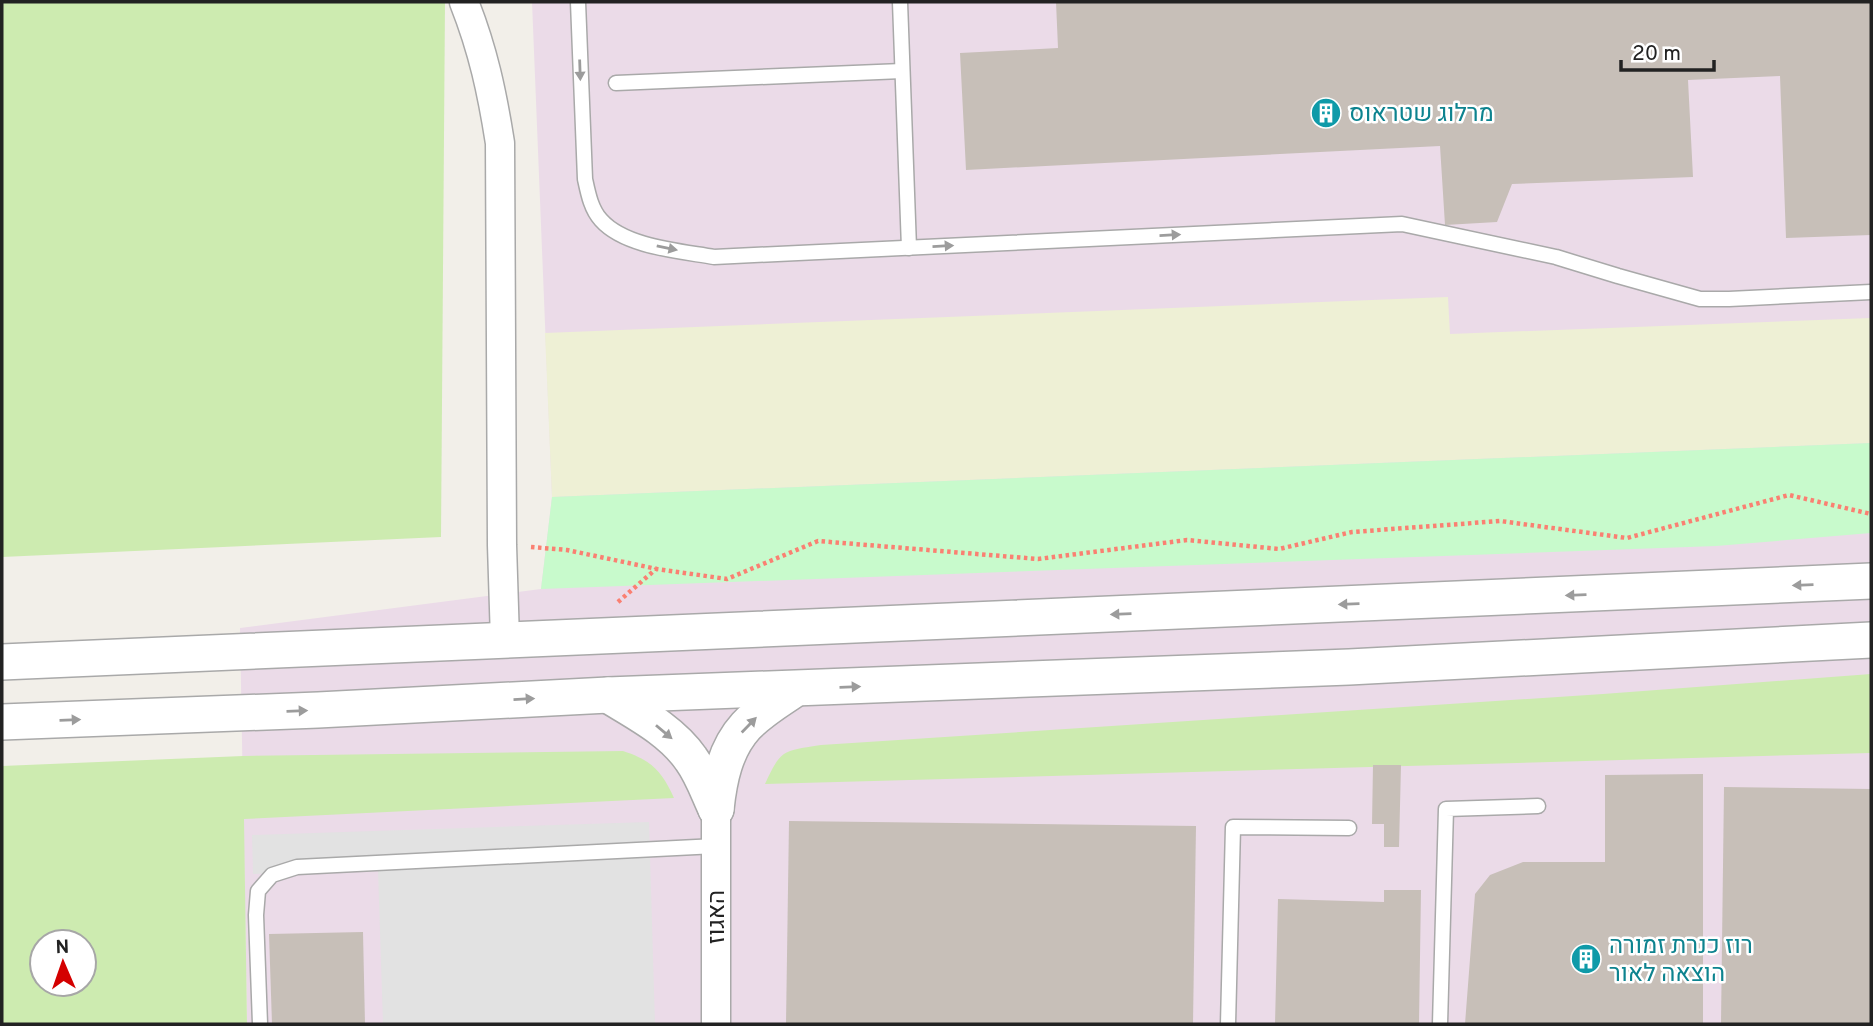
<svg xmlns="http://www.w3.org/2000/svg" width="1873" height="1026" viewBox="0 0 1873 1026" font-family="Overpass,Heebo,sans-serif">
  <rect width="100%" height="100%" fill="#f2efe9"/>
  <polygon fill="#ebdbe8" points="532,2 1871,2 1871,1024 247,1024 240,628 541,589 552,497"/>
  <polygon fill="#eef0d5" points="1448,297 1450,334 1871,318 1871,443 552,497 545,333"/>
  <g fill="#cdebb0" fill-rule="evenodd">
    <polygon points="2,2 445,2 441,537 2,557"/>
    <path d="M1871,674V753L765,784C781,749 783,751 821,745L1603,694Z"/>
    <path d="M623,751C651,760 662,771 674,798L244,819L247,1024H2V766L243,756ZM42,942H84V984H42Z"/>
  </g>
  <polygon fill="#c8facc" points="1871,443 1871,533 1716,546 541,589 552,497"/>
  <polygon fill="#e2e2e2" points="649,822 655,1024 383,1024 378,870 253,874 252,835"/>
  <g fill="#c7bfb8">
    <polygon points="1056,2 1871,2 1871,235 1786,238 1780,76 1688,80 1693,177 1512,184 1497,222 1445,225 1440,146 966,170 960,53 1058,48"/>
    <polygon points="1373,765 1401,765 1399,847 1384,847 1384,824 1372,824"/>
    <polygon points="1703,774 1703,1024 1465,1024 1475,894 1490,875 1523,862 1605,862 1605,775"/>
    <polygon points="1724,787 1871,789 1871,1024 1721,1024"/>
    <polygon points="789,821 1196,826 1193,1024 786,1024"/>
    <polygon points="1384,890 1421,890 1419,1024 1275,1024 1278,899 1384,902"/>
    <polygon points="363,932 365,1024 272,1024 269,934"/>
  </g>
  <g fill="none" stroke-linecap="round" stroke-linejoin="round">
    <g stroke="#a9a9a9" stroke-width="17">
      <g id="service">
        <path d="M578,2L585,179C588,193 591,209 601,220C625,247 680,251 714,257L1402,224L1556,257L1618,276L1700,299H1729L1871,292"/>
        <polyline points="900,2 909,248"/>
        <polyline points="616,83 902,71"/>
        <polyline points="260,1024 256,915 258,891 272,875 297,867 716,846"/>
        <polyline points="1228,1024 1233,827 1349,828"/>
        <polyline points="1440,1024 1446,809 1538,806"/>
      </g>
    </g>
    <g stroke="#a9a9a9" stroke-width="31">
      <g id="minor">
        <path d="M464,2C483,50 492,92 500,143L502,545L505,640"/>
        <polyline points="716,809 716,1024"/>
      </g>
    </g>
    <g stroke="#a9a9a9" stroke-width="38">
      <g id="tertiary">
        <polyline points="2,662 1871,581"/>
        <path d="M608,695C637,713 671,730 691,759C702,774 708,792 716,809"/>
        <polyline points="2,722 318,710 608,695 1349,667 1871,640"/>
        <path d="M716,809C719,780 725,749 746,726C760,711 779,700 795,689"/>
      </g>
    </g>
    <g stroke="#fa8072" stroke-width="4.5" stroke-dasharray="3.5 3.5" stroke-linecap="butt">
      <polyline points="531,547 567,550 657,569 727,579 818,541 1038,559 1187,540 1279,549 1352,532 1500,521 1627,538 1789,495 1871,514"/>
      <polyline points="618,602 656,569"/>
    </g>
    <use href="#service" stroke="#fff" stroke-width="14"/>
    <use href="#minor" stroke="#fff" stroke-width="28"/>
    <use href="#tertiary" stroke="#fff" stroke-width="35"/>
  </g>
  <defs><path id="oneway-solid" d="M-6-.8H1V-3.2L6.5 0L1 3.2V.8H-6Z" transform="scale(1.75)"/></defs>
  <g fill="#9c9c9c">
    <use href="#oneway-solid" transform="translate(580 70) rotate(88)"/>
    <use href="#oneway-solid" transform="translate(1170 235) rotate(-3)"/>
    <use href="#oneway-solid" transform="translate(943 246) rotate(-3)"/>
    <use href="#oneway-solid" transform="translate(667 248) rotate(12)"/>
    <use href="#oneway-solid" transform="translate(1803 585) rotate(178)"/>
    <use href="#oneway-solid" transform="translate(1576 595) rotate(178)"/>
    <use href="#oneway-solid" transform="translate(1349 604) rotate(178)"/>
    <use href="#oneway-solid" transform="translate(1121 614) rotate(178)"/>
    <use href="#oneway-solid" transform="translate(850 687) rotate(-2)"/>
    <use href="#oneway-solid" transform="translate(524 699) rotate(-3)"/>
    <use href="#oneway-solid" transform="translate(297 711) rotate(-2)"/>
    <use href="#oneway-solid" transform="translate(70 720) rotate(-2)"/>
    <use href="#oneway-solid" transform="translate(749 725) rotate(-46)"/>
    <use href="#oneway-solid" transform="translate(664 732) rotate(40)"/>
  </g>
  <defs>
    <g id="building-disc" transform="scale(1.575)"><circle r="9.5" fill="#0f9aa8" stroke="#fff"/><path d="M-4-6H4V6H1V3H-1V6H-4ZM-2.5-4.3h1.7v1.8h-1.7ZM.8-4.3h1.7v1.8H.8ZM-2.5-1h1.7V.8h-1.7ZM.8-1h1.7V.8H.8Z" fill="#fff"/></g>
  </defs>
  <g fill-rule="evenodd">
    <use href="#building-disc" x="1326" y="113"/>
    <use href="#building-disc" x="1586" y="959"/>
  </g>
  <g text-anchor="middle" stroke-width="5" stroke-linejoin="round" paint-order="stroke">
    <g font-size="24" fill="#0d838f" stroke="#fff" text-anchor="start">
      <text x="1349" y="121">מרלוג שטראוס</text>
      <text x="1609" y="953">רוז כנרת זמורה<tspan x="1609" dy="28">הוצאה לאור</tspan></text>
    </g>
    <g font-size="24" fill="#222" stroke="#fff">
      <text transform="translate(716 917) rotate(-90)" y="8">האגוז</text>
    </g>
  </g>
  <rect width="1873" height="1026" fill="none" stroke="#222222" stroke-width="7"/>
  <g transform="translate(63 963) rotate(358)"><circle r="33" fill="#ffffff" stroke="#a7a7a7" stroke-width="2"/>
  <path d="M0-5L12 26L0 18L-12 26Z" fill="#d40000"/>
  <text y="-10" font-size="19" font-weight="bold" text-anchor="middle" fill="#222222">N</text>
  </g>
  <path d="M1621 60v10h93v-10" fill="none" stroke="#222222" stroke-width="3.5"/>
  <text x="1632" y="60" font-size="21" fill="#222222" stroke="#ffffff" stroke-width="5" paint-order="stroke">20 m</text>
</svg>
